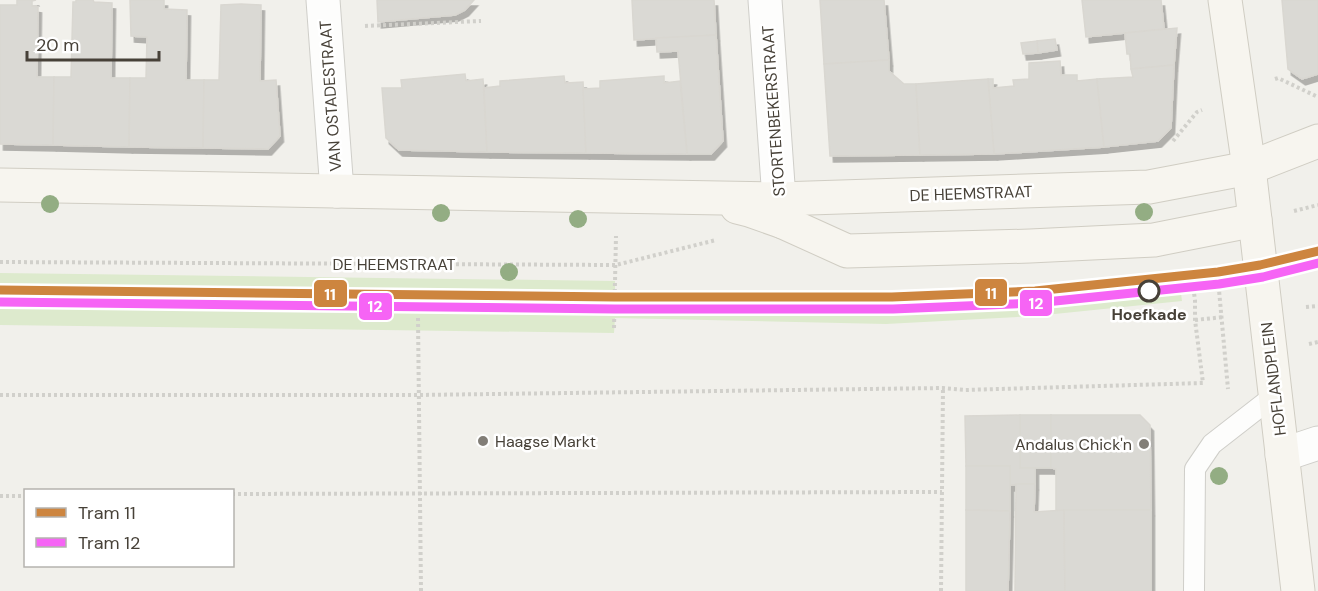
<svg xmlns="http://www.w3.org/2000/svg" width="1318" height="591" viewBox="0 0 1318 591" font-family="'DM Sans',sans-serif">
  <defs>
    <filter id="shadow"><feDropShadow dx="3.5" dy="6" stdDeviation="0" flood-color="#0004"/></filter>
  </defs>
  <rect width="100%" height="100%" fill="#f1f0eb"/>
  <polygon fill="#ddeacd" points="0,273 615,281 615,296 892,297 1035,292 1179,277 1182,301 1035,316 886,324 615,318 614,333 0,325"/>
  <g fill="#dad9d4" stroke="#d9d7d1" stroke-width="1.5" filter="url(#shadow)">
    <polygon points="17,0 36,0 32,1 32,6 38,7 37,77 54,77 53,145 0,144 0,5 17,5"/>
    <polygon points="76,0 93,0 94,2 112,3 111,78 130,78 129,147 53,145 54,77 71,77 73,2 76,2"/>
    <polygon points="130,0 164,0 164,9 187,10 186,80 204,80 203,148 129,147 130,78 146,78 147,37 131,36"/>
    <polygon points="377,0 474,0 465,10 455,15 378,22"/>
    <polygon points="632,0 714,0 716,35 634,40"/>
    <polygon points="820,0 884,0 889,60 824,64"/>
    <polygon points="1082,0 1161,0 1164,29 1086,37"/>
    <polygon points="1282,0 1318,0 1318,74 1302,79 1288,69"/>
    <polygon points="241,4 261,5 260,81 276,80 280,136 268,149 203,148 204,80 219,80 221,5"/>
    <polygon points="1177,28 1174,65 1131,69 1130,54 1127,54 1125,33"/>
    <polygon points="716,35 723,141 711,154 687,154 678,51 657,52 656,38"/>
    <polygon points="1055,39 1057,50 1038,53 1037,41"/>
    <polygon points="1037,41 1038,53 1023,54 1021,43"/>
    <polygon points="889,60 889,71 904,84 916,84 920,155 830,156 824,64"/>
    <polygon points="1060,61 1061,75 1077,75 1077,81 1097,79 1104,147 994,154 988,79 993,79 993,88 1014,86 1013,80 1029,79 1029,63"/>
    <polygon points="1174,65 1171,128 1158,141 1104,147 1097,79 1133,77 1131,69"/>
    <polygon points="465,74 466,81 483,79 487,152 399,150 386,138 382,88 402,88 401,80"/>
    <polygon points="564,76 565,83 583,82 586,153 487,152 484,88 500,86 500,81"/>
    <polygon points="664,76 664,83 680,81 687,154 586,153 583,89 600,88 600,81"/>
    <polygon points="988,79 994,154 920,155 916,84"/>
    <rect x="1020" y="415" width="31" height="53"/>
    <polygon points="1020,415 1020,468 1035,468 1035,484 1010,485 1010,466 966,466 965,416"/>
    <polygon points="1051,415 1140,415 1150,425 1151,510 1056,511 1056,469 1051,468"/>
    <polygon points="966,466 1010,466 1010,511 966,510"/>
    <polygon points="1016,484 1035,484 1034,512 1064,510 1065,591 1015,591"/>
    <polygon points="966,510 1010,511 1008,591 966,591"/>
    <polygon points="1064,510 1151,510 1151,591 1065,591"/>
  </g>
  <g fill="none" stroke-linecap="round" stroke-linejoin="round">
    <g stroke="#cfcec9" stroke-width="22">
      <polyline id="lane" points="1194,591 1195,469 1212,444 1275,395"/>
    </g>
    <g stroke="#cfcec9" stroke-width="35">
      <g id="street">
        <polyline points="323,0 337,191"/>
        <polyline points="765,0 779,199 783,222"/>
        <polyline points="1282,455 1318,443"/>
      </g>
    </g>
    <g stroke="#d0cdc3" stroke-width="35">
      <g id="secondary">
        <polyline points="1225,0 1249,168 1298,591"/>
        <polyline points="0,185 779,199 1149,187 1249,168 1318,141"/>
        <polyline points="737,207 749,210 783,222 847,251 1030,246 1154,240 1255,220"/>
      </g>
    </g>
    <g stroke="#d1d0cb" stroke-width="4" stroke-dasharray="3 3" stroke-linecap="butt">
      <polyline points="365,26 481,21"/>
      <polyline points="1275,79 1278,78 1318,97"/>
      <polyline points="1173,141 1197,112 1202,110"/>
      <polyline points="1294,211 1318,205"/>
      <polyline points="0,262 616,265 716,240"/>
      <polyline points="1217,268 1228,389"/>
      <polyline points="1306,307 1318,306"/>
      <polyline points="418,318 421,591"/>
      <polyline points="1195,320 1224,317"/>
      <polyline points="614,328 616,236"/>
      <polyline points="1309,344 1318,342"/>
      <polyline points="0,395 418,395 943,388 965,390 1203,383 1195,320 1195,300 1191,272"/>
      <polyline points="232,494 942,492"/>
      <polyline points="0,496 26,496"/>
      <polyline points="941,591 943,388"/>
    </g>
    <use href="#lane" stroke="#fdfdfc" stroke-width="20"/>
    <use href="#street" stroke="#fdfdfc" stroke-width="33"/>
    <use href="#secondary" stroke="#f7f5ef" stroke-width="33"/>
    <g stroke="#fff" stroke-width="14">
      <polyline id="tram-1" points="0,290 615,297 892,297 1035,291 1218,272 1260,265 1318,251"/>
    </g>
    <g stroke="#fff" stroke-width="14">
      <polyline id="tram-2" points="0,302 615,309 893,309 1036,303 1219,284 1263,277 1318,263"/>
    </g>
    <use href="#tram-1" stroke="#cd853f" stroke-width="9"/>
    <use href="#tram-2" stroke="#f664f5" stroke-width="9"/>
  </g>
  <g fill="#93ad83">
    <circle cx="50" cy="204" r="9"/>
    <circle cx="1144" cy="212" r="9"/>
    <circle cx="441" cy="213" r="9"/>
    <circle cx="578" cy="219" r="9"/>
    <circle cx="509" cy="272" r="9"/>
    <circle cx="1219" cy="476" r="9"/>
  </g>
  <circle fill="#fff" stroke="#474138" stroke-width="3" cx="1149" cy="291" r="10"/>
  <g fill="#827e77" stroke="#fff" stroke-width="2">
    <circle cx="483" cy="441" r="6"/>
    <circle cx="1144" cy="444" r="6"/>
  </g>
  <g text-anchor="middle" stroke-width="5" stroke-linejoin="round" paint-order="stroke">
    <g font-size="16" fill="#474138" stroke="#fff">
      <text transform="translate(330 96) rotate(-94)" y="6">VAN OSTADESTRAAT</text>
      <text transform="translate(773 111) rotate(-94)" y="6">STORTENBEKERSTRAAT</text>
      <text transform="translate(971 193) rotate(-2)" y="6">DE HEEMSTRAAT</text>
      <text x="394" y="270">DE HEEMSTRAAT</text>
      <text transform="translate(1273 379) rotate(-97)" y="6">HOFLANDPLEIN</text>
    </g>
    <g font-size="16" font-weight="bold" fill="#474138" stroke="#fff">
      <text x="1149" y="320">Hoefkade</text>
    </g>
    <g font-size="16" fill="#474138" stroke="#fff" text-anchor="start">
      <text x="495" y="447">Haagse Markt</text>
      <text x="1132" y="450" text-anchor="end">Andalus Chick'n</text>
    </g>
  </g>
  <g stroke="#fff" stroke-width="2">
    <rect x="974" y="278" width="34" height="29" rx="6" fill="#cd853f"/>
    <rect x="313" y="279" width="35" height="29" rx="6" fill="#cd853f"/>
    <rect x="1019" y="289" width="34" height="28" rx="6" fill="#f664f5"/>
    <rect x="358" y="292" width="35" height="29" rx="6" fill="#f664f5"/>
  </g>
  <g font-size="16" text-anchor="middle" font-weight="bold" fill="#fff">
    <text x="991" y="299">11</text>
    <text x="330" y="300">11</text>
    <text x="1036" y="309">12</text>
    <text x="375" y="312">12</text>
  </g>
  <rect x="24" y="489" width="210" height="78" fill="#ffffff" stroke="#b5b3af" stroke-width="1.5"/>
  <rect x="36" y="508" width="30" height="9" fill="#cd853f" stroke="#b5b3af" stroke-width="1.5"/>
  <text x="78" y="519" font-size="18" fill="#474138">Tram 11</text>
  <rect x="36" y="538" width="30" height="9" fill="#f664f5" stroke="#b5b3af" stroke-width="1.5"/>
  <text x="78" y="549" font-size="18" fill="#474138">Tram 12</text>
  <path d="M27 51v9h132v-9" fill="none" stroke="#474138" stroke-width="3"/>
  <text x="36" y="51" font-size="18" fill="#474138" stroke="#ffffff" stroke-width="4.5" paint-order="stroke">20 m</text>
</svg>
